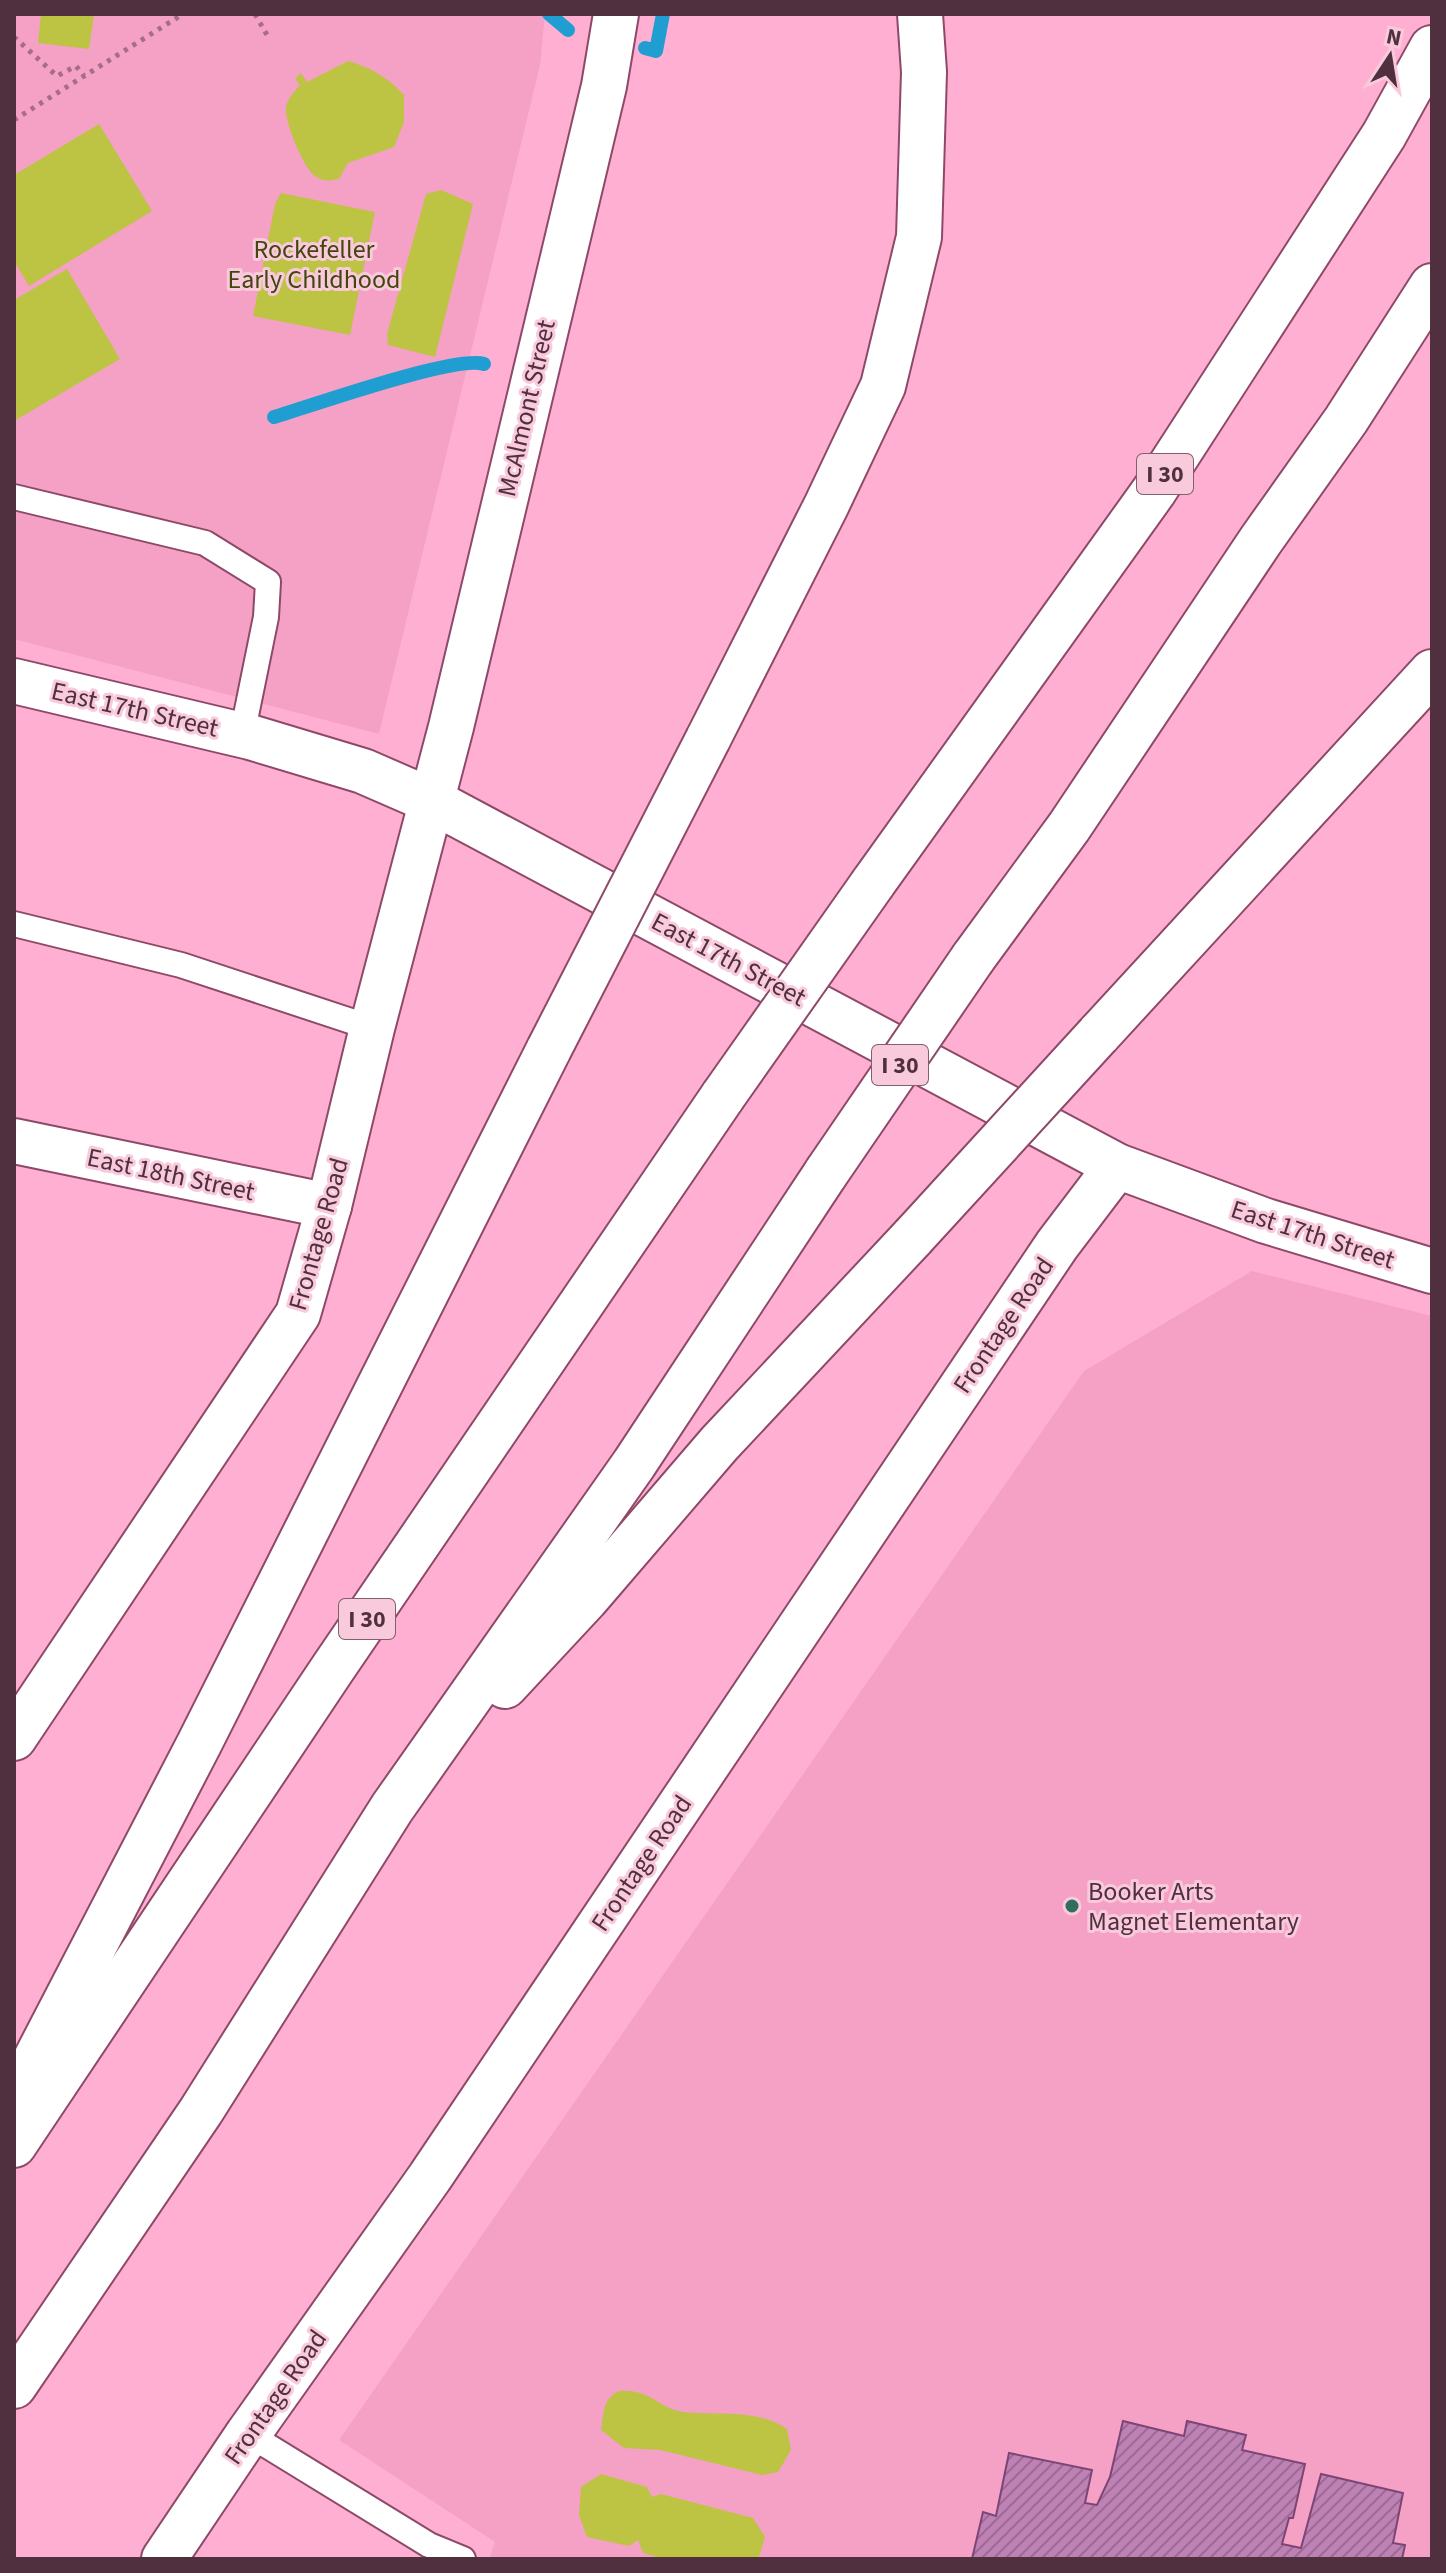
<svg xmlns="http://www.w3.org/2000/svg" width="1446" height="2573" viewBox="0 0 1446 2573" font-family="'Source Sans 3',sans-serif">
  <defs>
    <pattern id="building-hatch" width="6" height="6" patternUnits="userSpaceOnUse" patternTransform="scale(2)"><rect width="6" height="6" fill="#be81b4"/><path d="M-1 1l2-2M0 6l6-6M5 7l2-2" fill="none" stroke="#9d6a94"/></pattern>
  </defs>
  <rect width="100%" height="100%" fill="#ffb0d2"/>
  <g fill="#f5a1c5">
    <polygon points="14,14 545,14 540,65 379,734 14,639"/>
    <polygon points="1252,1271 1432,1316 1432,2559 489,2559 495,2542 339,2440 1084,1371"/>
  </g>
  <g fill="#bdc343">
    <polygon points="41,14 94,14 89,49 38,43"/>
    <path d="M348,61C372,68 387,77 404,95V122L394,147L348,163L339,179C330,181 323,182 315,176C303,168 284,120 286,107C288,98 294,92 300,85L295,79L301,73L307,82Z"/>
    <polygon points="99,124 152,211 29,286 14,261 14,175"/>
    <polygon points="441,190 473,204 435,357 388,345 387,334 426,194"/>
    <polygon points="281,193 375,212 350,335 253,316 275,204"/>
    <polygon points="67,269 120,359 14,421 14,300"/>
    <path d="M619,2391C652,2389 657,2408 683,2412C717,2416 757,2408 787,2429L791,2450L778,2472L762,2475L660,2450L624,2448L601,2430C604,2414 602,2399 619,2391Z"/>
    <polygon points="601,2474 647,2487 652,2497 661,2494 753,2518 765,2537 759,2557 758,2559 664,2559 643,2553 638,2540 629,2546 587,2537 579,2515 581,2487"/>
  </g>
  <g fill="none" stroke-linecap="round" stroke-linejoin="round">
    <g stroke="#219ed1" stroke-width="14">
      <polyline points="549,14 568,30"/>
      <polyline points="645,48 656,51 663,14"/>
      <path d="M274,417C311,406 455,355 484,364"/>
    </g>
  </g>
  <polygon fill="url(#building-hatch)" stroke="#7c4575" stroke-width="2" points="1123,2421 1184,2436 1187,2421 1246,2435 1242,2450 1305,2464 1293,2518 1289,2518 1282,2544 1301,2548 1321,2474 1403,2493 1393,2543 1405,2545 1402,2559 972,2559 983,2512 996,2516 1009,2453 1092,2470 1085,2503 1097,2505 1110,2477"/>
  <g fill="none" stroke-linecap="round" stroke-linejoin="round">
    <g stroke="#8e4969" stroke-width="28">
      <g id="lane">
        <polyline points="14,497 205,543 268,582 266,617 242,735"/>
        <polyline points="14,924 181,965 372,1028"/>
        <polyline points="248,2434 429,2545 463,2559"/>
      </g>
    </g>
    <g stroke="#8e4969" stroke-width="48">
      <polyline id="street" points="14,1141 329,1206"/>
    </g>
    <g stroke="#8e4969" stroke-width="48">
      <g id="secondary">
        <polyline points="14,681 250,737 363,771 432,801 1117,1166 1266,1221 1432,1271"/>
        <polyline points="14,1738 298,1314 329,1206 372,1028 451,727 604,86 616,14"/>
        <polyline points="164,2559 248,2434 430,2177 1057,1245 1117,1166"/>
      </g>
    </g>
    <g stroke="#8e4969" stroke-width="48">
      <g id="highway">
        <polyline points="708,739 826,506 883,386 919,237 924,72 920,14"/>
        <polyline points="873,883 1154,491 1384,135 1432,48"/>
        <polyline points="973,958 1069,827 1261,540 1346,420 1432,286"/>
        <polyline points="1098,1035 1432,672"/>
        <polyline points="505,1686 586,1599 719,1444 913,1237"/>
        <polyline points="17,2095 199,1744 549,1049"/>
        <polyline points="14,2145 333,1668 723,1096"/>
        <polyline points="14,2386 201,2111 392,1808 634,1464 826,1173"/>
      </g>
    </g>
    <g stroke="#a56e86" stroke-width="5" stroke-dasharray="4 6" stroke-linecap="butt">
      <polyline points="255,14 267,35"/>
      <polyline points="14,37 57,76 76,66 84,76"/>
      <polyline points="14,120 183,14"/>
    </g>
    <use href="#lane" stroke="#fff" stroke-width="24"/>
    <use href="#street" stroke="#fff" stroke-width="44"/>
    <use href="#secondary" stroke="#fff" stroke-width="44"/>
    <use href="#highway" stroke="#fff" stroke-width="44"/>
    <g stroke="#8e4969" stroke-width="48" stroke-linecap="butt">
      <g id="highway-bridge">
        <polyline points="549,1049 708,739"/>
        <polyline points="723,1096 873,883"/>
        <polyline points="826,1173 973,958"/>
        <polyline points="913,1237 1098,1035"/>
      </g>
    </g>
    <use href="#highway-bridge" stroke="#fff" stroke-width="44"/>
  </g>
  <circle fill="#2e6e5c" stroke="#f9c9dc" stroke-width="3" cx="1072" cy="1906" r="8"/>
  <g text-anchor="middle" stroke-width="6" stroke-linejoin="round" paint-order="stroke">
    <g fill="#f9c9dc" stroke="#835e6d" stroke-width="2">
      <rect x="1137" y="454" width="56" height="40" rx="6"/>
      <rect x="872" y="1045" width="56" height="40" rx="6"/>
      <rect x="339" y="1599" width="56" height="40" rx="6"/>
    </g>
    <g font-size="24" font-weight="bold" fill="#50303e">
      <text x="1165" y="482">I 30</text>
      <text x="900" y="1073">I 30</text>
      <text x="367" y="1627">I 30</text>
    </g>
    <g font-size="26" fill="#44460f" stroke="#f9c9dc">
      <text x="314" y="258">Rockefeller<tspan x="314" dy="30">Early Childhood</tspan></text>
    </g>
    <g font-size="26" fill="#50303e" stroke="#f9c9dc">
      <text transform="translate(526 408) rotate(-77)" y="9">McAlmont Street</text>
      <text transform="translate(135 709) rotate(13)" y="9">East 17th Street</text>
      <text transform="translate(729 959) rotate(28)" y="9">East 17th Street</text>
      <text transform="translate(171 1174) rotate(12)" y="9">East 18th Street</text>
      <text transform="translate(318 1234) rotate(-74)" y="9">Frontage Road</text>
      <text transform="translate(1313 1234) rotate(18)" y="9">East 17th Street</text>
      <text transform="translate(1003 1325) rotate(-56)" y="9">Frontage Road</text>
      <text transform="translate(641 1863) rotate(-56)" y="9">Frontage Road</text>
      <text transform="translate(275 2397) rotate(-55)" y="9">Frontage Road</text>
    </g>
    <g font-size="26" fill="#50303e" stroke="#f9c9dc" text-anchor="start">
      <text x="1088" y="1900">Booker Arts<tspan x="1088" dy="30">Magnet Elementary</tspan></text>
    </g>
  </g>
  <rect width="1446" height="2573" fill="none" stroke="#50303e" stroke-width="32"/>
  <g transform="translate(1390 56) rotate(12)" stroke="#f9c9dc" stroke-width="6" paint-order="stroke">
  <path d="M0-6L14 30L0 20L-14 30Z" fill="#50303e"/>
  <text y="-12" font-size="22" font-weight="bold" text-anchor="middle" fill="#50303e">N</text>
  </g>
</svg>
